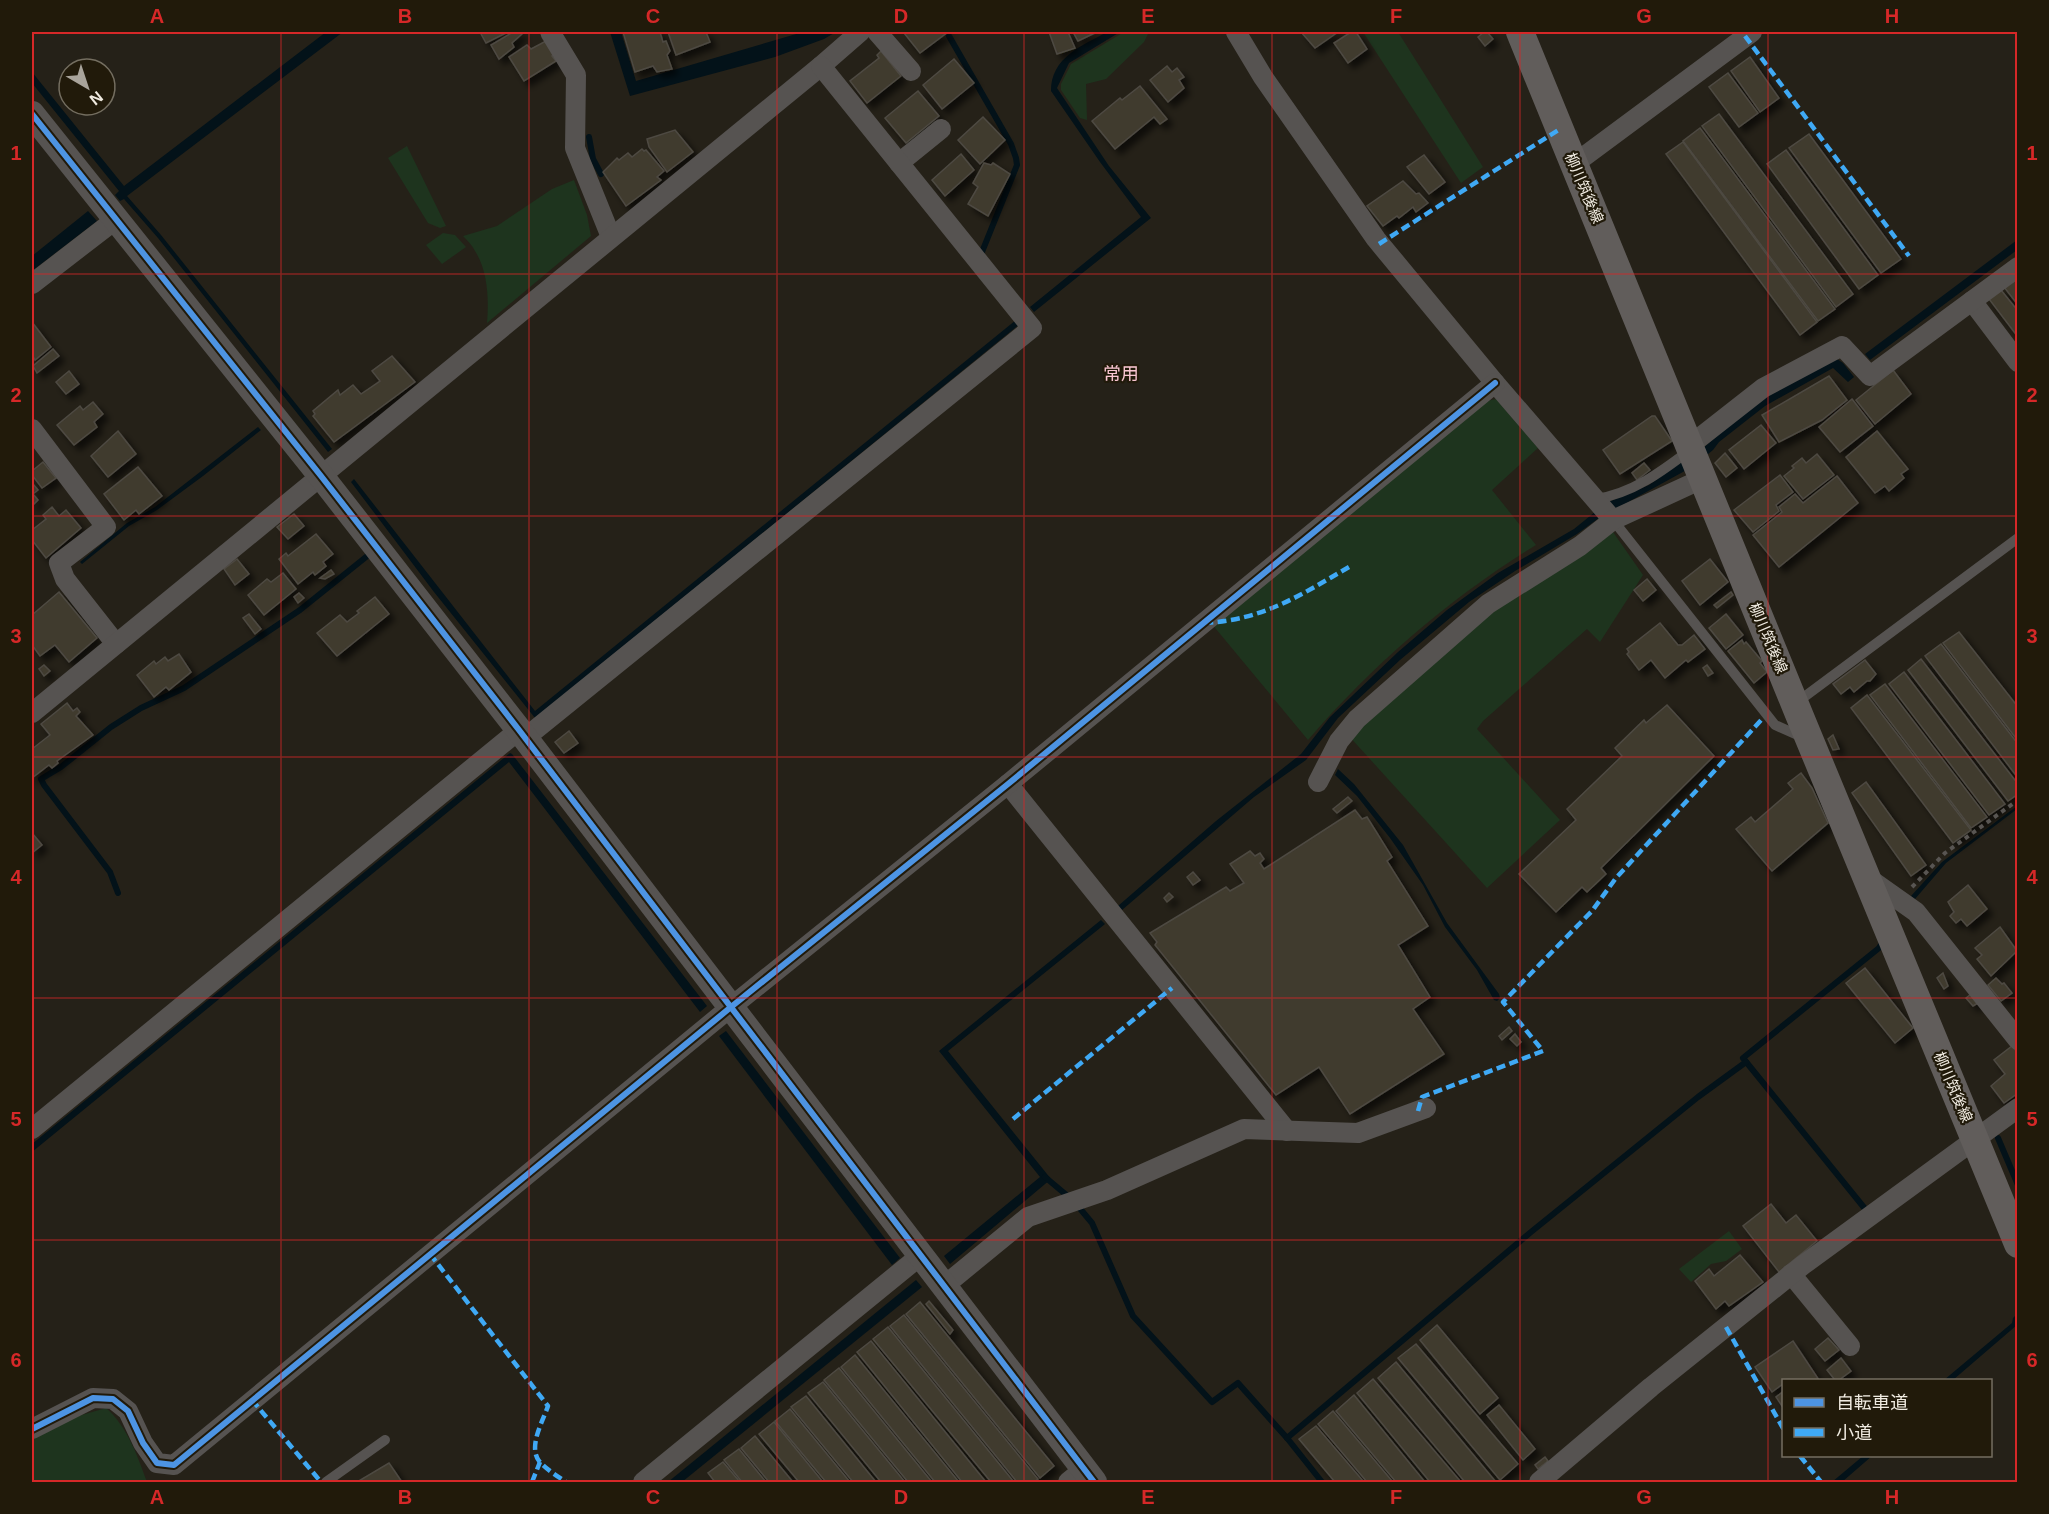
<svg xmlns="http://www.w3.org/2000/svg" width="2049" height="1514" viewBox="0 0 2049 1514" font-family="Arial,'Noto Sans JP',sans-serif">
  <defs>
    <filter id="shadow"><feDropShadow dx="5.5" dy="5.5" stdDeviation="3" flood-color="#0009"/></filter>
  </defs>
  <rect width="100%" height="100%" fill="#252118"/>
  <g fill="#1e341e">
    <polygon points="1124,32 1149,32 1144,42 1106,79 1086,84 1087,120 1080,118 1061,90 1061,84 1071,64"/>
    <polygon points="1363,32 1398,32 1483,167 1461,183"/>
    <polygon points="407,146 446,226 440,228 428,223 388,158"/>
    <path d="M574,180L587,215L591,236L487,323C489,300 488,271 475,251C472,245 467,240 463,236L497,226L552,189Z"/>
    <polygon points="443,233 455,235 466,247 442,264 426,245"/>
    <path d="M1496,399L1538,448L1492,490L1536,545C1451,597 1373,664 1308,740L1211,623L1482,402Z"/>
    <polygon points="1613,532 1643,575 1600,642 1587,629 1483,721 1477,729 1560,820 1487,888 1348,735 1453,639"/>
    <polygon points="1729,1231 1742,1249 1726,1261 1711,1264 1691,1282 1679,1269"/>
    <path d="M106,1408C127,1426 138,1457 147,1482H32V1440L75,1417Z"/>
  </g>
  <g fill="#031219">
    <polygon points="326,32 343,32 127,196 161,235 332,449 328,452 158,238 124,199 120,201 115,195 119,191 32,83 32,72 124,186"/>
    <polygon points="610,32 621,32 636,81 803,32 836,32 824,39 775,57 630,96"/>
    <path d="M1107,32H1120L1069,63L1057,88L1109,166L1151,218L1034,312L1030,307L1141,217L1100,162L1051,91C1051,57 1082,46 1107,32Z"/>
    <polygon points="88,211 97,221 32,271 32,256"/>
    <polygon points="2017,240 2017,250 1870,360 1865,354"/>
    <polygon points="1016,320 1020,324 535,718 434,592 351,482 354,479 535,711"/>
    <polygon points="1837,359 1843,363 1854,377 1848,382 1833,368 1765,406 1719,442 1713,450 1692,467 1599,518 1577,534 1515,571 1469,602 1400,660 1338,718 1306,760 1254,797 1122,910 1118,906 1216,821 1301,754 1330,717 1398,652 1447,610 1498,573 1574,529 1606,503 1649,485 1682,460 1697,453 1763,398"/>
    <polygon points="258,427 261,430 203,476 157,510 129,526 82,564 80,562 127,523 155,507"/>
    <polygon points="510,753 512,754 707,1006 700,1012 509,762 32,1152 32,1144"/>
    <polygon points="1338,769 1354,784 1403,845 1447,923 1499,994 1500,998 1497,1001 1494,1000 1477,970 1445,927 1423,885 1390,838 1357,796 1335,775"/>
    <polygon points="2017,806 2017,809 1946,863 1915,899 1911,896 1942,862"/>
    <polygon points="1101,920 1105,924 948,1051 1051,1179 950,1264 944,1256 1040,1177 939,1051"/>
    <polygon points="726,1031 900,1258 892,1265 719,1036"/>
    <polygon points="916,1280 922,1287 682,1482 668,1482"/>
    <polygon points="2017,1314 2017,1325 1953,1380 1944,1380 2012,1323 2013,1318"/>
    <polygon points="1863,1456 1872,1456 1842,1482 1832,1482"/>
  </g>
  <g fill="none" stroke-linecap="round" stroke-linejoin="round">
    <g stroke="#031219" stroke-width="6">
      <polyline points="949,36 1011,144 1016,158 1017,165 982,252"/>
      <polyline points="589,137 593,159 601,174"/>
      <polyline points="118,893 110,872 44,785 41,779 61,767 111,727 141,708 184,688 300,610 366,557"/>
      <polyline points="1998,1138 2018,1185"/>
      <polyline points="1045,1177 1070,1198"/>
      <polyline points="1077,1205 1092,1223 1133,1316 1212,1402 1238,1383 1287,1438 1322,1482"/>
      <polyline points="1866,1210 1743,1058 1879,948 1883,942"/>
      <polyline points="1287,1438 1531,1232 1698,1097 1746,1062"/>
    </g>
  </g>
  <g fill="#3f3a2f" stroke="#4e4a42" stroke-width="1.5" filter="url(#shadow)">
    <polygon points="480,32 508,32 486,43"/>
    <polygon points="513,32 520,32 522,34 512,43 514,47 499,59 491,45"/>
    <polygon points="623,32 660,32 663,42 666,41 670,51 667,55 672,69 657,72 653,66 635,72"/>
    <polygon points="668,32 706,32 710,42 676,55"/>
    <polygon points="906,32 948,32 920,53 904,33"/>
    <polygon points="1049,32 1068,32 1075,48 1057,54"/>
    <polygon points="1073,32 1097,32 1078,41"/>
    <polygon points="1301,32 1338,32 1315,48"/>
    <polygon points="1351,32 1356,32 1367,49 1348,63 1334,43"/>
    <polygon points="1484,32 1487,32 1493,39 1485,46 1478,37"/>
    <polygon points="546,41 555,54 552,56 556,61 524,81 509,57 527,45 531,49"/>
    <polygon points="881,51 901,76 867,103 850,81 879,58 877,55"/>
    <polygon points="1750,57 1779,98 1760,112 1731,71"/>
    <polygon points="954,59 974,83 942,109 923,85"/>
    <polygon points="1167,66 1172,72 1177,68 1184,77 1179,80 1184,88 1168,102 1150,80"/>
    <polygon points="1728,73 1758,113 1739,127 1709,87"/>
    <polygon points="1140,86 1167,119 1160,124 1154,117 1115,149 1092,121 1120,98 1122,100"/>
    <polygon points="918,91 939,116 906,143 885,118"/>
    <polygon points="1719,114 1853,294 1836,307 1702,126"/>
    <polygon points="983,117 1005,140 980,164 958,140"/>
    <polygon points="1700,128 1835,309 1818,321 1683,141"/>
    <polygon points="675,130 693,152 667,172 649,147 647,139"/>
    <polygon points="1809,134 1901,259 1881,273 1789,148"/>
    <polygon points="1683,142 1817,322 1800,335 1666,154"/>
    <polygon points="642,149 644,151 646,150 664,171 657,177 661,180 626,206 603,172 617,158 619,160 628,153 632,157"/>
    <polygon points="1786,150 1878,275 1859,289 1767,164"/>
    <polygon points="961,154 974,170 945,196 932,180"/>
    <polygon points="1424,155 1445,182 1429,194 1407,167"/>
    <polygon points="984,163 991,165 993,163 1010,174 988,216 968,204 978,187 973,183"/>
    <polygon points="1403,181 1416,194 1419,193 1428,203 1416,212 1413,207 1399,218 1397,216 1383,226 1367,206"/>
    <polygon points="2018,279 2018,305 2004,287"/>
    <polygon points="2001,290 2018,311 2018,337 1989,299"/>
    <polygon points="32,322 51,347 35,360 32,355"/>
    <polygon points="53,349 59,356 37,373 33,366"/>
    <polygon points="392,356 415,382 334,442 313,416 315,414 313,411 338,390 340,395 353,385 361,394 380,381 372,371"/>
    <polygon points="1893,370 1911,394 1875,424 1856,400"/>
    <polygon points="69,371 79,384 66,394 56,382"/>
    <polygon points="1829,376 1847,400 1822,420 1779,442 1762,415"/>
    <polygon points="1852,399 1873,426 1840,452 1819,427"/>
    <polygon points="93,402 103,414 94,422 97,427 74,445 57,425 80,406 83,410"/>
    <polygon points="1652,416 1655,416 1672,441 1620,474 1603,450"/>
    <polygon points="1761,425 1776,443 1744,469 1729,450"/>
    <polygon points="118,431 136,454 108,477 91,456"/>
    <polygon points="1877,431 1908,469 1901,474 1904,478 1889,491 1885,486 1875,493 1846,457"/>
    <polygon points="1725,453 1737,468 1726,477 1715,463"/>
    <polygon points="1817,454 1834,475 1803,499 1784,476 1794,468 1792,466 1802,458 1806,463"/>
    <polygon points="43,462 56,478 42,488 32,475 32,471"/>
    <polygon points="1644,463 1650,470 1637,480 1632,473"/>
    <polygon points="138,467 162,496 139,514 136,510 124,520 104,494"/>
    <polygon points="1780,475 1793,492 1776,505 1779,511 1753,532 1734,510"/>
    <polygon points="1837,476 1858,503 1779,567 1753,535 1782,512 1779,507 1795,494 1803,503"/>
    <polygon points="33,484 38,490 33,494 38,500 32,506"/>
    <polygon points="52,507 59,516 66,510 81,528 46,558 32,540 32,530 46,519 43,515"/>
    <polygon points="294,514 304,526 288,539 277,527"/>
    <polygon points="316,534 333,554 323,562 326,566 315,575 313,572 298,584 279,559 286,553 288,556"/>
    <polygon points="237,559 249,574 235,585 224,569"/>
    <polygon points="1710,559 1728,582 1700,605 1682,581"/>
    <polygon points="331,570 334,574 325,579 320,578"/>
    <polygon points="283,573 296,589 264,615 248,595 267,579 271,582"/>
    <polygon points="1647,579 1656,590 1643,601 1634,590"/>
    <polygon points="59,592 97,638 69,662 55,645 40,656 32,645 32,615"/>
    <polygon points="1731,592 1733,595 1717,608 1714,605"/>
    <polygon points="299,593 304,598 298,603 294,597"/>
    <polygon points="375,597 389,614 337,656 317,633 340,615 347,622 359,613 357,611"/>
    <polygon points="249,614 261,629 255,634 243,618"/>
    <polygon points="1726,614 1743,635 1726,649 1709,628"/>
    <polygon points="1660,623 1678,645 1682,645 1694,635 1705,649 1688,662 1686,660 1665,678 1651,660 1639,670 1627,654 1629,652 1627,649"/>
    <polygon points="1959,632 2018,707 2018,741 1943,643"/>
    <polygon points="1742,640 1744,644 1746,642 1762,661 1760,663 1767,672 1754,683 1728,651"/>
    <polygon points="1941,644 2018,744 2018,778 1925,656"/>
    <polygon points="179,654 191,672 169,690 166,687 154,697 137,675 154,661 156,664 165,657 168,661"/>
    <polygon points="1921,659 2018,784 2018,794 2008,801 1908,670"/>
    <polygon points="1865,660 1876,674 1870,681 1867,681 1854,692 1850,687 1841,694 1833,684"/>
    <polygon points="44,665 50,671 44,676 39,669"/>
    <polygon points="1707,665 1713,673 1708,676 1703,668"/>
    <polygon points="1904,672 2005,804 1989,815 1889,684"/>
    <polygon points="1885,684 1987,817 1971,828 1870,695"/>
    <polygon points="1867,695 1971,830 1953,843 1851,708"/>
    <polygon points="67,703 73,711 77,708 80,712 76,716 93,735 57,761 58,763 52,768 49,765 32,778 32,749 50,735 41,724"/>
    <polygon points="1667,705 1714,756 1601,868 1606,874 1587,892 1582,887 1556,912 1519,874 1576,820 1567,809 1622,756 1615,748 1644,720 1646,723"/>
    <polygon points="569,731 578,743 564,753 555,742"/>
    <polygon points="1833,735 1839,749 1833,750 1828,739"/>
    <polygon points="1801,773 1812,788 1828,823 1772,871 1736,829 1751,817 1755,822 1793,789 1788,783"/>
    <polygon points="1866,782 1926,865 1911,876 1852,793"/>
    <polygon points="1348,797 1352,801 1337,813 1333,809"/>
    <polygon points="1355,810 1362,819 1367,817 1392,857 1387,861 1428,926 1398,945 1430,997 1413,1009 1444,1054 1350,1114 1319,1067 1276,1095 1155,945 1157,942 1150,933 1226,887 1230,891 1244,883 1230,864 1250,851 1255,856 1260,853 1264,859 1260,863 1264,869"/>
    <polygon points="32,833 42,845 32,853"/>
    <polygon points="1193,872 1200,880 1193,885 1187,877"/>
    <polygon points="1968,885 1987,909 1967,926 1961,919 1956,923 1950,916 1954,912 1948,902"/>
    <polygon points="1169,893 1173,897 1167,902 1164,898"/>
    <polygon points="2000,927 2017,951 1991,976 1977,959 1982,955 1975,948"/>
    <polygon points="1865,968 1913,1028 1895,1043 1846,983"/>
    <polygon points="1943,973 1948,986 1944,989 1937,978"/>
    <polygon points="1996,978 2002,984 2004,983 2012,993 2001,1001 1988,985"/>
    <polygon points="1971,994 1978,1003 1973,1006 1966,998"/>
    <polygon points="1509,1027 1512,1031 1502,1040 1499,1036"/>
    <polygon points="1515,1034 1521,1042 1517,1046 1510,1039"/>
    <polygon points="2012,1046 2018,1053 2018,1093 2004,1103 1991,1086 2005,1074 1994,1060"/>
    <polygon points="1771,1204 1786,1223 1796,1215 1817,1241 1779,1272 1743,1226"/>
    <polygon points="1740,1255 1763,1282 1729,1306 1725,1301 1716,1309 1695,1281 1709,1269 1714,1276"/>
    <polygon points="929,1301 953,1330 950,1334 926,1304"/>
    <polygon points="920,1302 1054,1466 1040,1478 906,1314"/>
    <polygon points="904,1315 1038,1479 1034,1482 1017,1482 890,1326"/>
    <polygon points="1437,1325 1498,1398 1480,1414 1420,1340"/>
    <polygon points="888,1327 1014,1482 991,1482 873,1339"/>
    <polygon points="1828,1338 1839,1350 1825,1361 1815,1349"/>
    <polygon points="871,1341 986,1482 962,1482 857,1352"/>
    <polygon points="1793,1341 1819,1380 1790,1380 1789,1379 1784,1380 1784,1383 1772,1392 1755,1367"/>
    <polygon points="1416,1344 1518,1464 1500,1480 1398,1358"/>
    <polygon points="855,1355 959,1482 935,1482 841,1367"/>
    <polygon points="1841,1358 1851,1371 1839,1380 1835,1380 1827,1370"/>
    <polygon points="1396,1362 1496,1482 1465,1482 1378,1378"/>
    <polygon points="839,1368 932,1482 908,1482 824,1380"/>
    <polygon points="1373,1379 1461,1482 1430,1482 1357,1393"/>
    <polygon points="823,1382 905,1482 881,1482 808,1393"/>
    <polygon points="1784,1391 1784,1409 1776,1397"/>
    <polygon points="1354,1395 1425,1482 1396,1482 1336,1411"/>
    <polygon points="806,1396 876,1482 853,1482 791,1407"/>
    <polygon points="1499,1405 1535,1449 1523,1460 1487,1415"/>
    <polygon points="790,1409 850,1482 826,1482 775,1421"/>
    <polygon points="1333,1411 1393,1482 1367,1482 1318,1424"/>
    <polygon points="774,1422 823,1482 799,1482 759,1434"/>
    <polygon points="1316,1426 1364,1482 1335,1482 1299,1439"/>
    <polygon points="755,1436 793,1482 769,1482 741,1448"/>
    <polygon points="739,1449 766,1482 742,1482 724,1460"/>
    <polygon points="1545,1457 1548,1461 1538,1469 1535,1465"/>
    <polygon points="723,1462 740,1482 715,1482 708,1473"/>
    <polygon points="389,1463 402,1482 357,1482"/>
  </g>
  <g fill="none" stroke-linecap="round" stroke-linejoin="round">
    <polyline stroke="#585552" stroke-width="4" stroke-dasharray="4.5 4.5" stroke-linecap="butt" points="1912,887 1945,853 2018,800"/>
    <g stroke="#565351" stroke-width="10">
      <path d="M1596,499C1633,493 1661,472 1690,450"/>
      <polyline points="1613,520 1775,725 1802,737"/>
      <polyline points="1796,703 2018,538"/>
      <polyline points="326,1482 385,1440"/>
    </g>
    <g stroke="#565351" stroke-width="20">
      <polyline points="550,32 576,75 575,148 611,237"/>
      <polyline points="877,32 911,71"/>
      <polyline points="1236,32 1263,77 1376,239 1495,383 1613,520"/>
      <polyline points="899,163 941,129"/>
      <polyline points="1574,164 1752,32"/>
      <polyline points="32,284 115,220"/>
      <polyline points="1972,301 2018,362"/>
      <polyline points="32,429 106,527 59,563 65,579 116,644"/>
      <polyline points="1689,446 1763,388 1842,346 1870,376 2018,267"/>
      <polyline points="32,713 821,66 860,32"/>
      <polyline points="525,738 1032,328 821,66"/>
      <polyline points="1318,782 1339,741 1357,719 1488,604 1580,546 1613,520 1702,479"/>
      <polyline points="1008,784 1287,1131"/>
      <polyline points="1868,878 1916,912 2018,1040"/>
      <polyline points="32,1129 519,730"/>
      <polyline points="1791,1274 1850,1346"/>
      <polyline points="944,1286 1028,1217 1107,1190 1244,1129 1358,1133 1426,1108"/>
      <polyline points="32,1429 93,1398 113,1399 128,1411 143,1443 157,1463 174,1465 731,1007 1008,784 1495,383"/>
      <polyline points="643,1482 920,1256"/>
      <polyline points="1068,1482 1084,1469"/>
      <polyline points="1539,1482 1651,1387 1803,1265 2018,1108"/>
    </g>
    <polyline stroke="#565351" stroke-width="26" points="32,114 321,476 519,730 1094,1482"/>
    <path stroke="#615d5b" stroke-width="28" d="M1520,32C1685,436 1850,841 2018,1244"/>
    <g stroke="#3fa9f5" stroke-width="4.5" stroke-dasharray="9 4.5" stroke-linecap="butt">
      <polyline points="1745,36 1909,256"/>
      <polyline points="1379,244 1560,129"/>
      <path d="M1204,623C1263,620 1299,596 1349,567"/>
      <polyline points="1418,1111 1422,1097 1543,1051 1503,1002 1592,911 1616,878 1764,717"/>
      <polyline points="1013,1119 1172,988"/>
      <path d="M430,1254L548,1406C543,1421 528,1446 539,1461C546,1469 557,1476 566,1482"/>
      <polyline points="1726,1327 1784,1430"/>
      <polyline points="252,1400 321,1482"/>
      <polyline points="1800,1456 1821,1482"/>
      <polyline points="532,1482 540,1462"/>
    </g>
    <g stroke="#211a0a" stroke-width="10">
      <g id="cycleway">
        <polyline points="32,114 321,476 519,730 1094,1482"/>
        <polyline points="32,1429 93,1398 113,1399 128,1411 143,1443 157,1463 174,1465 731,1007 1008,784 1495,383"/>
      </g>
    </g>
    <use href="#cycleway" stroke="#4d94e3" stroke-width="6"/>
  </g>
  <path fill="none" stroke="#d62828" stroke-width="1.5" stroke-opacity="0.55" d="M281,32V1482M529,32V1482M777,32V1482M1024,32V1482M1272,32V1482M1520,32V1482M1768,32V1482M32,274H2018M32,516H2018M32,757H2018M32,998H2018M32,1240H2018"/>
  <g text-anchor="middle" stroke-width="4.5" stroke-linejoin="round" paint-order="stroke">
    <g font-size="15" fill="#f0ebe1" stroke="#211a0a">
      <text transform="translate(1584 188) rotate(67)" y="5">柳川筑後線</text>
      <text transform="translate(1768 638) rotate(67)" y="5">柳川筑後線</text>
      <text transform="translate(1953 1087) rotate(67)" y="5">柳川筑後線</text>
    </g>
    <g font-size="18" fill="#f9c6d2" stroke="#211a0a">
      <text x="1121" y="380">常用</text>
    </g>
  </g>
  <rect width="2049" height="1514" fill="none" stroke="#211a0a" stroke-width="66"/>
  <rect x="1782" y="1379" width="210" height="78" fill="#211a0a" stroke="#746e60" stroke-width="1.5"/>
  <rect x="1794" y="1398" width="30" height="9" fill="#4d94e3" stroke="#746e60" stroke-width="1.5"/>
  <text x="1836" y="1409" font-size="18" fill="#f0ebe1">自転車道</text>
  <rect x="1794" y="1428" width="30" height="9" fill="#3fa9f5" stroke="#746e60" stroke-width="1.5"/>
  <text x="1836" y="1439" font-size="18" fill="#f0ebe1">小道</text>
  <g transform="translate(87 87) rotate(141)"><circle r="28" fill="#211a0a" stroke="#746e60" stroke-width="1.5"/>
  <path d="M0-4.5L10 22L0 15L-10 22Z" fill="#a9a49b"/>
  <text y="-9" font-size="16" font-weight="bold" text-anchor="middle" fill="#f0ebe1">N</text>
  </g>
  <rect x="33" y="33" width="1983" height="1448" fill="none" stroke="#d62828" stroke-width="2"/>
  <g font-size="20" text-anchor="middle" font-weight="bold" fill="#d62828">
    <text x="157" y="23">A</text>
    <text x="405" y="23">B</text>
    <text x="653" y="23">C</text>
    <text x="901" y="23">D</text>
    <text x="1148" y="23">E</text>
    <text x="1396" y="23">F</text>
    <text x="1644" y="23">G</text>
    <text x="1892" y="23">H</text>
    <text x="16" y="160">1</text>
    <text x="2032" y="160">1</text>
    <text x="16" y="402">2</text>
    <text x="2032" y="402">2</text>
    <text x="16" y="643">3</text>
    <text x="2032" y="643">3</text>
    <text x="16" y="884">4</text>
    <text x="2032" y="884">4</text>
    <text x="16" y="1126">5</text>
    <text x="2032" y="1126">5</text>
    <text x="16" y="1367">6</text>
    <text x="2032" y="1367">6</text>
    <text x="157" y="1504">A</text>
    <text x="405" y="1504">B</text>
    <text x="653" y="1504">C</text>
    <text x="901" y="1504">D</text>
    <text x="1148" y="1504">E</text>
    <text x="1396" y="1504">F</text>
    <text x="1644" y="1504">G</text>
    <text x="1892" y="1504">H</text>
  </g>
</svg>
